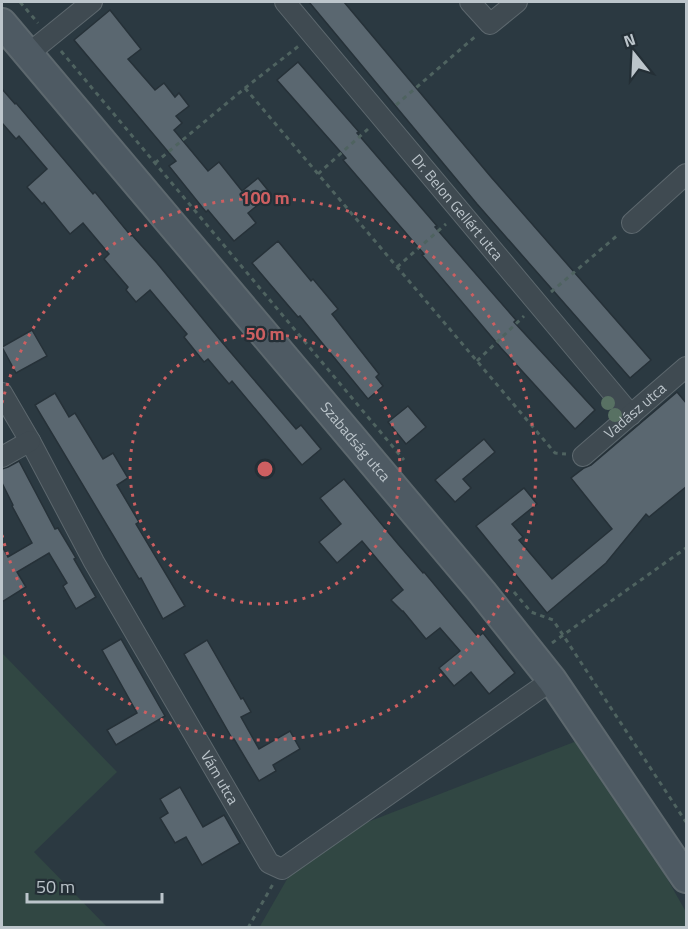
<svg xmlns="http://www.w3.org/2000/svg" width="688" height="929" viewBox="0 0 688 929" font-family="'Titillium Web',sans-serif">
  <rect width="100%" height="100%" fill="#2b3941"/>
  <g fill="#314743">
    <polygon points="2,653 117,772 34,852 107,927 2,927"/>
    <polygon points="587,737 686,912 686,928 259,928 306,846"/>
  </g>
  <g fill="#5a6770" stroke="#263138" stroke-width="1.5">
    <polygon points="309,2 344,2 491,177 651,360 630,378 477,204"/>
    <polygon points="110,10 141,49 128,59 155,90 164,83 175,97 179,93 189,106 176,116 182,123 174,130 208,171 219,162 242,191 258,178 271,194 248,213 256,223 234,241 208,210 206,212 169,166 176,161 74,40"/>
    <polygon points="298,62 359,132 357,133 437,226 435,227 516,320 514,322 595,410 575,429 501,348 422,255 424,254 343,160 346,158 277,80"/>
    <polygon points="2,89 15,104 16,103 93,194 95,192 131,236 132,235 157,263 221,341 296,429 301,425 321,449 302,465 232,381 229,384 208,359 204,362 184,337 187,334 150,290 136,302 126,290 128,287 104,259 109,254 83,223 70,234 44,202 42,204 27,187 47,169 19,136 16,139 2,123"/>
    <polygon points="278,241 311,281 313,279 338,309 332,314 379,374 376,377 383,386 368,399 300,316 298,317 252,263"/>
    <polygon points="32,330 47,356 16,373 2,347"/>
    <polygon points="677,392 687,404 687,486 649,517 646,514 606,563 547,613 476,526 524,488 537,504 512,524 523,537 519,540 552,579 612,529 571,478 584,468 591,465"/>
    <polygon points="55,393 69,417 75,413 103,459 113,453 128,478 117,485 139,522 136,524 185,606 163,619 141,578 139,579 114,537 35,405"/>
    <polygon points="408,406 426,427 406,444 388,422"/>
    <polygon points="484,439 495,452 463,479 471,488 455,502 435,480"/>
    <polygon points="19,461 55,529 58,528 76,558 74,559 96,597 76,609 63,586 67,583 49,553 17,572 26,587 2,602 2,546 8,557 32,543 12,506 13,505 2,483 2,469 8,467"/>
    <polygon points="344,479 398,544 423,573 424,572 478,637 483,633 515,673 489,694 471,672 454,686 439,668 460,651 440,628 426,639 403,611 402,611 391,600 403,590 362,541 337,563 319,542 341,524 320,498"/>
    <polygon points="121,639 165,716 116,745 107,730 137,713 102,650"/>
    <polygon points="207,640 241,699 243,698 251,712 241,717 259,749 290,731 300,749 273,765 276,771 259,781 234,739 233,740 184,654"/>
    <polygon points="180,787 203,827 224,815 240,843 202,865 186,837 175,843 160,818 168,813 160,799"/>
  </g>
  <g fill="none" stroke-linecap="round" stroke-linejoin="round">
    <g stroke="#5d686e" stroke-width="22">
      <g id="minor">
        <path id="s1" d="M285,2L631,415"/>
        <polyline points="470,2 490,24 517,2"/>
        <polyline points="28,54 92,2"/>
        <polyline points="632,223 686,174"/>
        <path id="s2" d="M2,393L30,441L94,562L269,863L282,869L552,680"/>
        <path id="s3" d="M583,456L686,367"/>
        <polyline points="2,457 30,441"/>
      </g>
    </g>
    <g stroke="#5d686e" stroke-width="32">
      <g id="secondary">
        <path id="s4" d="M2,23L482,592L552,680L686,878"/>
      </g>
    </g>
    <g stroke="#4f6360" stroke-width="3" stroke-dasharray="4.5 4.5" stroke-linecap="butt">
      <polyline points="20,2 38,23"/>
      <polyline points="61,51 404,460"/>
      <polyline points="245,88 555,453 566,454"/>
      <polyline points="396,105 477,35"/>
      <polyline points="155,163 245,88 300,45"/>
      <polyline points="318,174 368,129"/>
      <polyline points="397,267 446,224"/>
      <polyline points="551,292 619,234"/>
      <polyline points="477,361 524,316"/>
      <polyline points="514,592 531,612 553,620 686,822"/>
      <polyline points="552,643 686,548"/>
      <polyline points="248,928 273,884"/>
    </g>
    <use href="#minor" stroke="#3f4a51" stroke-width="20"/>
    <use href="#secondary" stroke="#4e5a63" stroke-width="28"/>
  </g>
  <g fill="#587163">
    <circle cx="608" cy="403" r="7"/>
    <circle cx="615" cy="415" r="7"/>
  </g>
  <g fill="none" stroke="#cd5f61" stroke-width="3" stroke-dasharray="3 6">
    <circle cx="265" cy="469" r="135"/>
    <path d="M2 403A271 271 0 1 1 2 535"/>
  </g>
  <g text-anchor="middle" stroke-width="4.5" stroke-linejoin="round" paint-order="stroke">
    <g font-size="15" fill="#bcc5cb" stroke="#242f36">
      <text dy="5" stroke="none"><textPath href="#s1" startOffset="268">Dr. Belon Gellért utca</textPath></text>
      <text dy="5" stroke="none"><textPath href="#s3" startOffset="69">Vadász utca</textPath></text>
      <text dy="5" stroke="none"><textPath href="#s4" startOffset="548">Szabadság utca</textPath></text>
      <text dy="5" stroke="none"><textPath href="#s2" startOffset="442">Vám utca</textPath></text>
    </g>
  </g>
  <circle cx="265" cy="469" r="9" fill="#cd5f61" stroke="#242f36" stroke-width="3"/>
  <g font-size="18" text-anchor="middle" font-weight="bold" fill="#cd5f61" stroke="#242f36" stroke-width="4.5" stroke-linejoin="round" paint-order="stroke">
    <text x="265" y="204">100 m</text>
    <text x="265" y="340">50 m</text>
  </g>
  <rect width="688" height="929" fill="none" stroke="#bcc5cb" stroke-width="6"/>
  <g transform="translate(634 54) rotate(342)" stroke="#242f36" stroke-width="4.5" paint-order="stroke">
  <path d="M0-4.5L10 22L0 15L-10 22Z" fill="#bcc5cb"/>
  <text y="-9" font-size="16" font-weight="bold" text-anchor="middle" fill="#bcc5cb">N</text>
  </g>
  <path d="M27 893v9h135v-9" fill="none" stroke="#bcc5cb" stroke-width="3"/>
  <text x="36" y="893" font-size="18" fill="#bcc5cb" stroke="#242f36" stroke-width="4.5" paint-order="stroke">50 m</text>
</svg>
